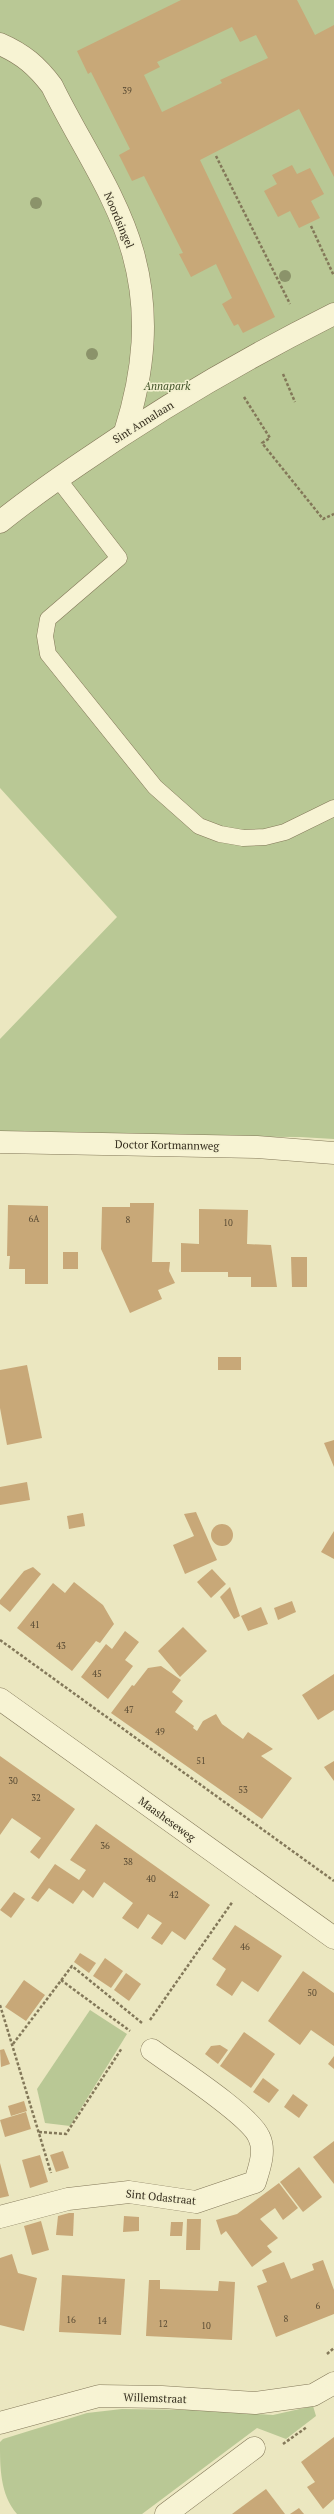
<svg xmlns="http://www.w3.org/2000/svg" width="334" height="2514" viewBox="0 0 334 2514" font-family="'PT Serif',serif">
  <rect width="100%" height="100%" fill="#ebe7c0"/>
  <g fill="#b9c895">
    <polygon points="0,0 334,0 334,1139 300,1137 0,1136 0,1039 117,917 0,788"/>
    <polygon points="90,2010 127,2034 70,2126 45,2123 37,2089"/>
    <path d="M313,2406L316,2416L286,2439L257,2428L142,2514H17C0,2494 0,2468 0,2442L3,2439L87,2413L122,2409L193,2410L273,2415Z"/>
  </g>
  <g fill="#c8a878" fill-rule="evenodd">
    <path d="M181,0H297L315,35L334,25V177L299,109L200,160L275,317L243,333L238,324L234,326L222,304L232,298L216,264L191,277L179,254L183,253L144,176L132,181L119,155L130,149L91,72L88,74L77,51ZM232,27L240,42L256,35L268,58L220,80L222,83L162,112L144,75L160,67L157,62Z"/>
    <polygon points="292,165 297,174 310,168 324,194 311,201 320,218 299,228 290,211 278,217 264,191 277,184 272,175"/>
    <polygon points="130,1203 154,1203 152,1262 170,1262 169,1271 175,1283 158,1290 162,1299 130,1313 101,1249 102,1207 130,1207"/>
    <polygon points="8,1205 48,1206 48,1284 25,1284 25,1269 9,1269 10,1256 7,1256"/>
    <polygon points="199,1209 248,1210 247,1244 271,1245 277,1287 251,1287 251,1277 228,1277 228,1272 181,1272 181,1243 199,1244"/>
    <rect x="63" y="1252" width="15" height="17"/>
    <polygon points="291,1257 307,1257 307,1287 292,1287"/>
    <rect x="218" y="1357" width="23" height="13"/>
    <polygon points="27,1365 42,1438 7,1445 0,1408 0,1370"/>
    <polygon points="334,1440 334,1467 324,1443"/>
    <polygon points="27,1482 30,1500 0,1505 0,1487"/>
    <polygon points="196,1512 217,1560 185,1574 173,1545 194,1536 184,1514"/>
    <polygon points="83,1513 85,1526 69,1529 67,1516"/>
    <circle cx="222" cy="1535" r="11"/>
    <polygon points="334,1531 334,1559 321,1552"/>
    <polygon points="33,1567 41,1574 10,1612 0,1604 0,1600 24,1571"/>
    <polygon points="212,1569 226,1584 211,1598 197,1582"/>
    <polygon points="74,1582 103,1605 114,1624 100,1643 96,1641 72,1671 17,1628 53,1583 65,1593"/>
    <polygon points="230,1587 240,1616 234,1619 220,1597"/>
    <polygon points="292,1601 296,1612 278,1620 274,1608"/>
    <polygon points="261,1607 268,1624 248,1631 241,1616"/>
    <polygon points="183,1627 207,1651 180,1677 158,1651"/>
    <polygon points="125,1631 139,1642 125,1660 133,1666 108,1699 81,1677 106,1644 112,1649"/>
    <polygon points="161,1666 181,1680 172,1692 183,1701 175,1712 194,1726 193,1728 197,1731 203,1721 216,1714 222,1724 243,1739 248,1732 273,1749 261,1756 292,1778 262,1819 111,1713 132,1685 134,1686 148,1668"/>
    <polygon points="334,1674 334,1710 318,1720 302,1695"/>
    <polygon points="0,1756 75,1809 39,1859 30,1852 41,1838 12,1818 0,1835"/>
    <polygon points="334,1761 334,1781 324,1767"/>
    <polygon points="96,1824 210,1905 185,1940 172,1931 162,1945 151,1938 162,1923 148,1914 138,1929 122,1918 133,1903 104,1882 93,1898 83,1890 73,1904 49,1888 38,1902 31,1898 55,1864 79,1880 86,1870 70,1860"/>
    <polygon points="14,1892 25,1899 11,1918 0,1910"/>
    <polygon points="235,1925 282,1956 258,1992 242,1981 232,1996 216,1985 226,1969 212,1959"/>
    <polygon points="80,1953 96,1963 89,1973 74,1962"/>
    <polygon points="105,1958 123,1971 111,1988 93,1976"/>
    <polygon points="303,1971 334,1993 334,2046 311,2030 300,2045 268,2021"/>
    <polygon points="126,1973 141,1984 129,2001 114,1990"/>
    <polygon points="24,1980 45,1995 26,2021 5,2007"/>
    <polygon points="244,2032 275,2054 251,2088 220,2066"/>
    <polygon points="220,2045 228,2050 218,2064 205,2054 211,2046"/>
    <polygon points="4,2049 10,2064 1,2067 0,2050"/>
    <polygon points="334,2056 334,2069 328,2064"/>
    <polygon points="263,2078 279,2090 269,2103 253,2092"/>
    <polygon points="293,2094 308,2105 299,2118 284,2107"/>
    <polygon points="24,2101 27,2111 11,2116 8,2106"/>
    <polygon points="26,2112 31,2129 5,2137 0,2120"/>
    <polygon points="334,2141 334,2184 313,2157"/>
    <polygon points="63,2151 69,2168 56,2172 50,2155"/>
    <polygon points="40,2155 48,2182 30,2188 22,2160"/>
    <polygon points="0,2163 9,2196 0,2198"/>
    <polygon points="299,2167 322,2197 303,2212 280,2182"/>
    <polygon points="279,2183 298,2208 283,2220 275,2208 260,2219 278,2238 267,2246 272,2252 252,2267 226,2231 221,2235 216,2220 237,2214"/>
    <polygon points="69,2213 74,2213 73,2236 56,2235 58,2216"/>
    <polygon points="124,2216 139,2217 139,2231 123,2232"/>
    <polygon points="187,2219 201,2219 200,2250 186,2250"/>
    <polygon points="41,2221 49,2250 32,2255 24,2226"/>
    <polygon points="171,2222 183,2222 182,2236 170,2236"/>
    <polygon points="12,2254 18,2273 37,2278 24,2331 0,2325 0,2258"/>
    <polygon points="323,2260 334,2290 334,2314 276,2337 257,2286 267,2282 262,2270 284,2262 291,2279 314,2270 312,2264"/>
    <polygon points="62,2275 125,2279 121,2335 59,2332"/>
    <polygon points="149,2280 160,2280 160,2289 218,2291 219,2281 235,2282 232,2340 146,2336"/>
    <polygon points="334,2437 334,2499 323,2509 307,2487 315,2482 301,2462"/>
    <polygon points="266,2489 285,2514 232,2514"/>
    <polygon points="299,2508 304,2514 290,2514"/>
  </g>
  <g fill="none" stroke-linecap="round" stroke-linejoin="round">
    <g stroke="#837859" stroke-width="17">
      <polyline id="lane" points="58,479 119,558 48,619 45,636 48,654 155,787 199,826 220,834 243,838 265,837 285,832 334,808"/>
    </g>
    <g stroke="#837859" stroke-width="23">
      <g id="street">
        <path d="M0,44C23,54 37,66 52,86C78,140 117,195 133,253C150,314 144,372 125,432"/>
        <path d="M0,522C26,501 53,482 81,463C162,407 246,358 334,314"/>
        <polyline points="0,1142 257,1147 334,1153"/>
        <polyline points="0,1699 334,1938"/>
        <path d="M0,2217L68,2199L129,2192L196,2202L255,2182C259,2169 266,2151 259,2137C250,2115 175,2067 152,2050"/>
        <polyline points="0,2423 99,2396 162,2397 255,2403 313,2395 334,2383"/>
        <polyline points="166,2514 254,2448"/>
      </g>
    </g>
    <g stroke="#837859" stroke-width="2.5" stroke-dasharray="3 2" stroke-linecap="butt">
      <polyline points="216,156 290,304"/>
      <polyline points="311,226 334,276"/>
      <polyline points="283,374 295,402"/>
      <polyline points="244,397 270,438 262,443 323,519 334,514"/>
      <polyline points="0,1640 334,1881"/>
      <polyline points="61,1980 130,2031"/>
      <polyline points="0,2005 51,2173"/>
      <polyline points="150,2020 233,1901"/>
      <polyline points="13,2044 72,1966 142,2023"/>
      <polyline points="39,2132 66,2134 122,2048"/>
      <polyline points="327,2354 334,2348"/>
      <polyline points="283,2444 307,2427"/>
    </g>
    <use href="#lane" stroke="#f7f3d3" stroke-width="16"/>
    <use href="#street" stroke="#f7f3d3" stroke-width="22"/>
  </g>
  <g fill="#8b936a">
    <circle cx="36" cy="203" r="6"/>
    <circle cx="285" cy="276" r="6"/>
    <circle cx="92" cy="354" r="6"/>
  </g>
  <g text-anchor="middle" stroke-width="3" stroke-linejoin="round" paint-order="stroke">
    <g font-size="9" fill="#594b34">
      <text x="127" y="94">39</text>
      <text x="34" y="1222">6A</text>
      <text x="128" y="1223">8</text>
      <text x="228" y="1226">10</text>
      <text x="35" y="1628">41</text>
      <text x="61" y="1649">43</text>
      <text x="97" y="1677">45</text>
      <text x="129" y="1713">47</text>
      <text x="160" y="1735">49</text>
      <text x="201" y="1764">51</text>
      <text x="13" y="1784">30</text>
      <text x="243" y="1793">53</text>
      <text x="36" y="1801">32</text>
      <text x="105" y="1849">36</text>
      <text x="128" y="1865">38</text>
      <text x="151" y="1882">40</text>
      <text x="174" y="1898">42</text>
      <text x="245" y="1950">46</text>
      <text x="312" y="1996">50</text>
      <text x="318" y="2309">6</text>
      <text x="286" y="2322">8</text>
      <text x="71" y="2323">16</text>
      <text x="102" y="2324">14</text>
      <text x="163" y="2327">12</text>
      <text x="206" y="2329">10</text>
    </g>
    <g font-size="11" fill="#342c1d" stroke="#f3f0cf">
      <text transform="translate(119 220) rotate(67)" y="4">Noordsingel</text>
      <text transform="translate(143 422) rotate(-32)" y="4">Sint Annalaan</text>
      <text transform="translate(167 1145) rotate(1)" y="4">Doctor Kortmannweg</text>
      <text transform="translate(167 1819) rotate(36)" y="4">Maasheseweg</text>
      <text transform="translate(161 2197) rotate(6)" y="4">Sint Odastraat</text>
      <text transform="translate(155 2398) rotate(2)" y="4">Willemstraat</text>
    </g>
    <g font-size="11" font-style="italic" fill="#3c4f24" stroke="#f3f0cf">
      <text x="167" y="390">Annapark</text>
    </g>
  </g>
</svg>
